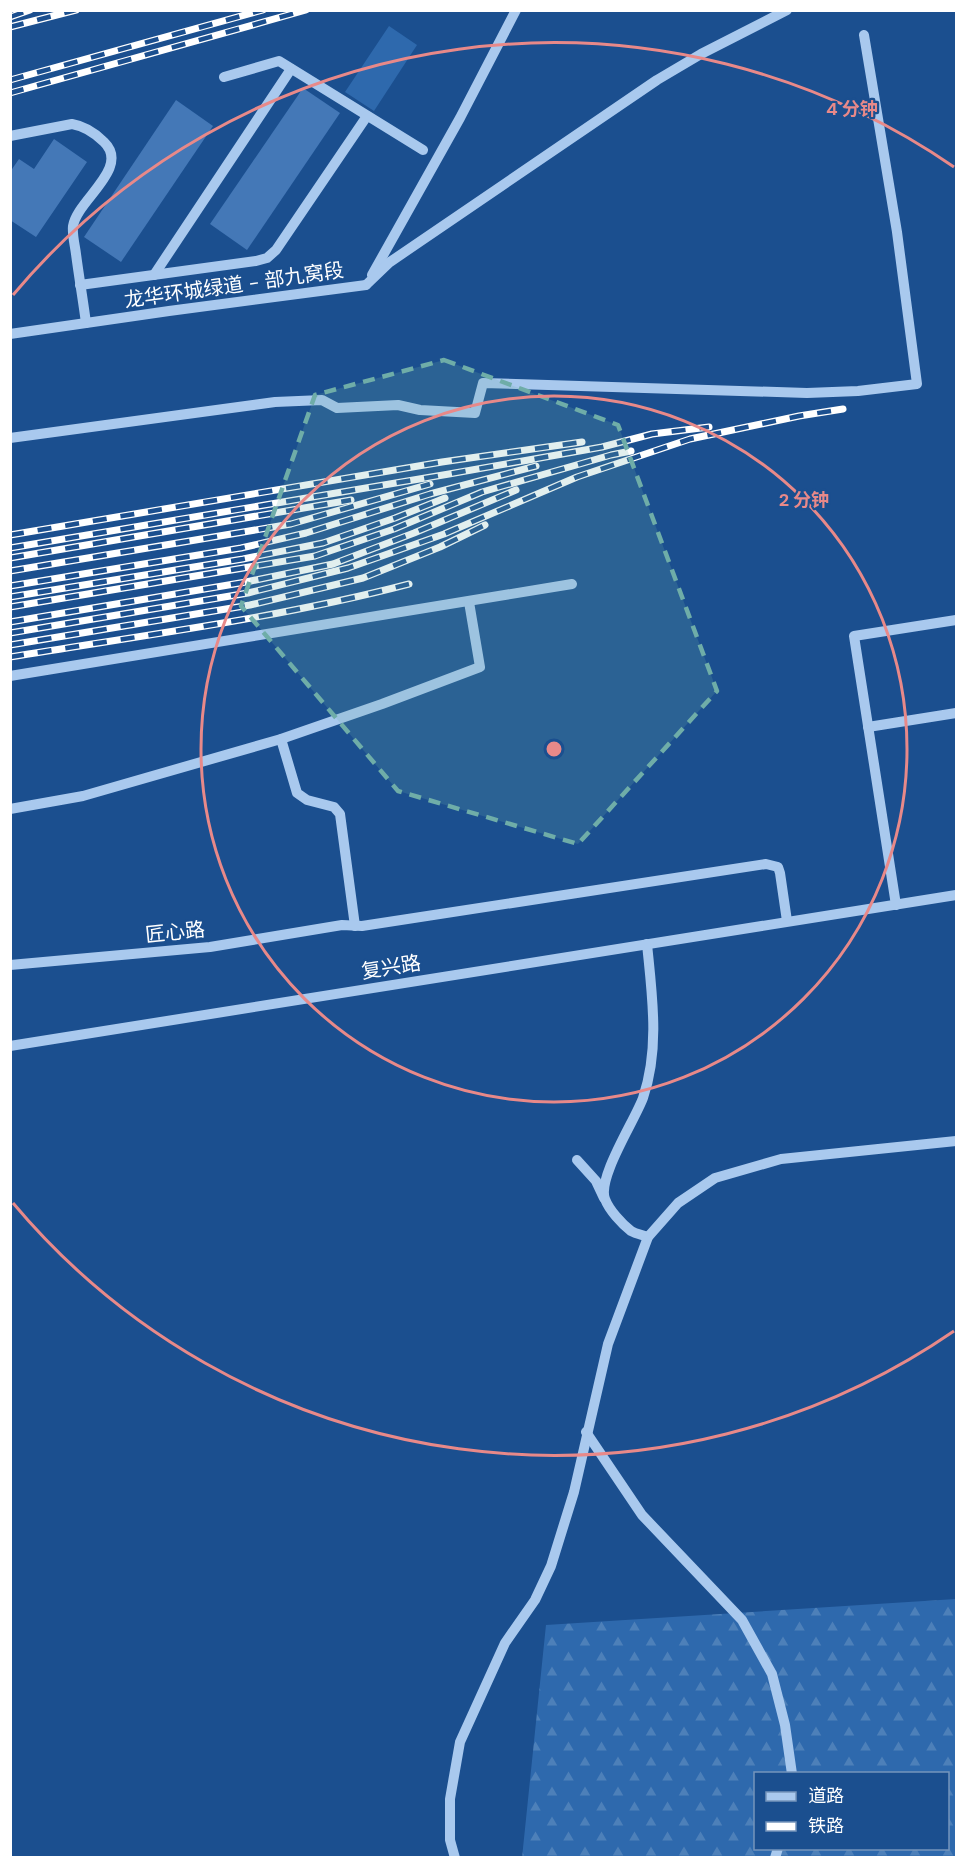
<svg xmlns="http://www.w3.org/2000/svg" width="967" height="1868" viewBox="0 0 967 1868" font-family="'DM Sans','Noto Sans SC',sans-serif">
  <defs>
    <pattern id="forest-firs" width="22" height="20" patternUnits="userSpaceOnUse" patternTransform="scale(1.5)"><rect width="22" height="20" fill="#2e69ad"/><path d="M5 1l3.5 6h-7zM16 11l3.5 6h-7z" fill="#4d80b9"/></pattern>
  </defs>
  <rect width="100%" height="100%" fill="#1b4f8f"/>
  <path fill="url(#forest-firs)" fill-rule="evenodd" d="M956,1599V1857L522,1858L546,1625ZM756,1774H948V1848H756Z"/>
  <polygon fill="#2e69ad" points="389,26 417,45 374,111 345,92"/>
  <g fill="#4478b7">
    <polygon points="303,88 340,113 247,250 210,224"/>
    <polygon points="176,100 213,126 121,262 84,237"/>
    <polygon points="54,139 87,162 36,237 10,220 10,172 19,159 34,169"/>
  </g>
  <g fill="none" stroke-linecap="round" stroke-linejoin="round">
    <g stroke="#a9c9ee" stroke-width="10">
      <polyline points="224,77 279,61 423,150"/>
      <path d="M10,136L72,124C84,126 95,133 104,142C131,168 77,200 73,226C72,235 75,245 76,254C79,277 83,300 86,323"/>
      <polyline points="154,275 291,69"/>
      <polyline points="372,275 460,118 516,10"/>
      <polyline points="80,285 256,261 267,258 276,250 367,116"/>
      <polyline points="366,285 390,262 657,80 701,54 787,10"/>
      <polyline points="10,334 169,311 366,285"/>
      <polyline points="10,438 275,402 322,400 337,408 398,405 420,410 475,413 483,383 807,393 858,391 917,384 897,232 864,35"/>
      <polyline points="10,676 572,584"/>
      <polyline points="868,727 956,713"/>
      <polyline points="281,739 297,793 307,800 334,807 340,814 355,926"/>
      <polyline points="10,809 83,796 281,739 382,704 480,667 469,602"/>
      <polyline points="896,905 854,636 956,620"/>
      <path d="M647,944C652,995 660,1048 643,1098C635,1120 597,1178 605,1199C609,1210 622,1224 631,1231C636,1234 643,1235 648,1237"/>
      <polyline points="10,965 210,947 342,925 362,926 766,864 778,867 780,873 787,921"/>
      <polyline points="10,1046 956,895"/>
      <polyline points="577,1160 596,1181 604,1198"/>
      <polyline points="586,1432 642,1515 742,1620 772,1674 785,1725 792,1774"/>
      <polyline points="455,1858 450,1840 450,1799 460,1742 505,1643 535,1600 551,1566 574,1492 608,1344 648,1237 678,1203 715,1178 781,1159 956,1141"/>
      <polyline points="775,1858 778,1848"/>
    </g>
    <g stroke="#fff" stroke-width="7">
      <g id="rail">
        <polyline points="10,17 30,10"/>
        <polyline points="10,27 76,10"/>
        <polyline points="10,80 263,10"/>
        <polyline points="10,93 306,10"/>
        <polyline points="10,535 442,462 582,442"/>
        <polyline points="10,548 449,474 602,447 652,434 709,427"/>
        <polyline points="10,558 351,500"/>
        <polyline points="10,571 291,524 430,484"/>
        <polyline points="10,586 241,548 306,533 430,494 536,466"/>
        <polyline points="10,597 243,559 323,543 395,518 445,498"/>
        <polyline points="10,607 315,556 394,529 482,492 611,455 631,451"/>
        <polyline points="10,622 246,582 333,564 414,533 516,490"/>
        <polyline points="10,633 248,593 348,568 444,534 577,477 690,439 799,416 843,409"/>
        <polyline points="10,645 250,605 363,578 440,547 485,525"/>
        <path d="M10,657C144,635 279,618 409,584"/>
      </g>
    </g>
    <use href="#rail" stroke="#1b4f8f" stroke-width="4.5" stroke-dasharray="14" stroke-linecap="butt"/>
  </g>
  <path fill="#6fada8" fill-opacity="0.2" stroke="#6fada8" stroke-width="4.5" stroke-dasharray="12 8" stroke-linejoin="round" d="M444,360L618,425L717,691L578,844L398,791L241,606L315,395Z"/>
  <g fill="none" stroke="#e88989" stroke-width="3">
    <circle cx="554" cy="749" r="353"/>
    <path d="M954 1331A706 706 0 0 1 13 1203M13 295A706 706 0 0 1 954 167"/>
  </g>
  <g text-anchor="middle" stroke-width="4.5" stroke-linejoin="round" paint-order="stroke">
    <g font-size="20" fill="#fff" stroke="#1b4f8f">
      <text transform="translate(234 285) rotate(-8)" y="7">龙华环城绿道 - 部九窝段</text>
      <text transform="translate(175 932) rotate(-6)" y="7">匠心路</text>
      <text transform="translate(391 967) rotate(-9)" y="7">复兴路</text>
    </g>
  </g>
  <circle cx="554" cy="749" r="9" fill="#e88989" stroke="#1b4f8f" stroke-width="3"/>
  <g font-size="18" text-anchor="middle" font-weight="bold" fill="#e88989" stroke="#1b4f8f" stroke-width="4.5" stroke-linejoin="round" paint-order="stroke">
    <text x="852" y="115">4 分钟</text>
    <text x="804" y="506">2 分钟</text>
  </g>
  <rect width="967" height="1868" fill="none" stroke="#ffffff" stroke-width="24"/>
  <rect x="754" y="1772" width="195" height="78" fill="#1b4f8f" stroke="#7695bc" stroke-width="1.5"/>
  <rect x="766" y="1792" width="30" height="9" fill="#a9c9ee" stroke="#7695bc" stroke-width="1.5"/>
  <text x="808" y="1802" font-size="18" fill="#ffffff">道路</text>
  <rect x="766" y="1822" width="30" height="9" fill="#ffffff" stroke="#7695bc" stroke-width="1.5"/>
  <text x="808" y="1832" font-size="18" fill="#ffffff">铁路</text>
</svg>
